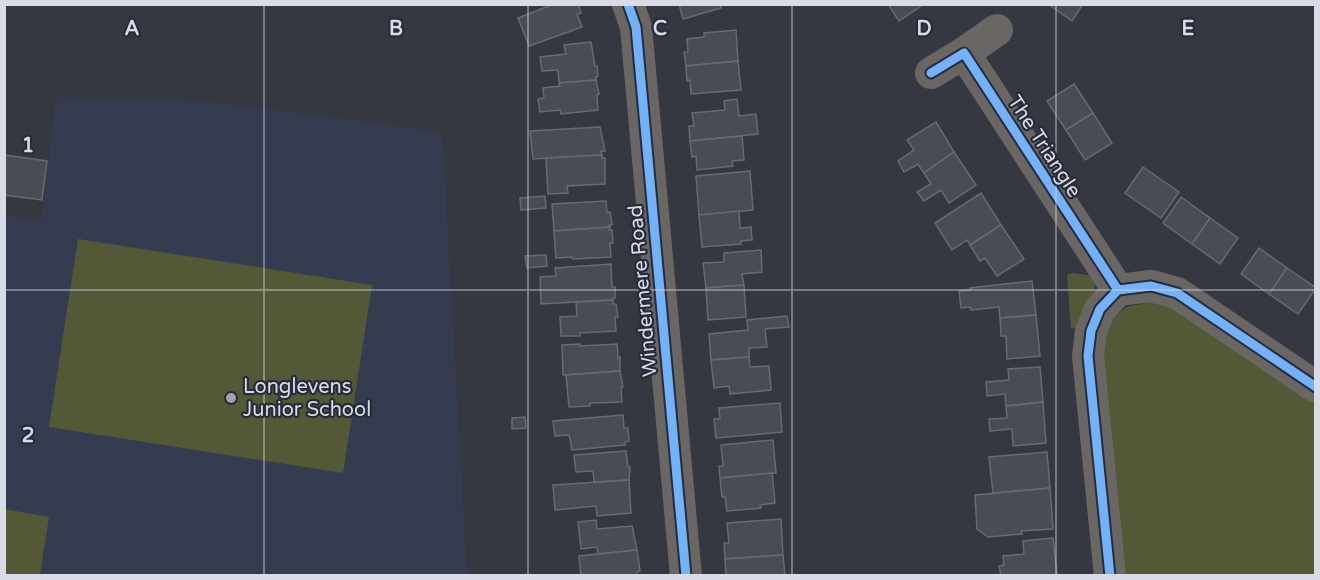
<svg xmlns="http://www.w3.org/2000/svg" width="1320" height="580" viewBox="0 0 1320 580" font-family="'Varela Round',sans-serif">
  <rect width="100%" height="100%" fill="#363841"/>
  <polygon fill="#363c50" points="56,97 211,102 442,132 467,575 5,575 4,215 42,220"/>
  <g fill="#535937">
    <polygon points="78,239 372,285 343,473 49,427"/>
    <path d="M1073,273L1095,276C1096,296 1089,310 1080,327L1071,329L1067,275Z"/>
    <polygon points="1157,301 1178,308 1315,401 1315,575 1120,575 1099,351 1107,322 1126,307"/>
    <polygon points="4,509 49,517 40,575 5,575"/>
  </g>
  <g fill="#4a4c53" stroke="#686a71" stroke-width="1.5">
    <polygon points="554,4 578,4 581,13 577,14 582,27 529,46 518,18"/>
    <polygon points="679,4 721,4 721,8 683,19"/>
    <polygon points="888,4 924,4 899,21"/>
    <polygon points="1048,4 1083,4 1072,21"/>
    <polygon points="736,30 738,61 686,66 684,52 688,52 687,39 704,37 704,33"/>
    <polygon points="591,42 595,66 597,66 598,76 596,77 596,80 559,83 558,70 542,71 540,57 566,54 564,45"/>
    <polygon points="738,61 741,90 691,94 690,80 687,81 686,66"/>
    <polygon points="596,80 599,94 597,95 598,110 561,114 560,110 540,112 538,99 544,98 543,88 560,86 559,83"/>
    <polygon points="1074,84 1093,113 1066,130 1047,101"/>
    <polygon points="737,99 739,116 756,114 758,134 690,141 689,126 694,126 692,113 725,110 724,101"/>
    <polygon points="1093,113 1112,143 1085,160 1066,130"/>
    <polygon points="936,122 954,152 924,173 918,164 904,172 898,161 914,150 907,140"/>
    <polygon points="600,127 605,151 601,151 602,155 533,159 530,131"/>
    <polygon points="742,136 744,160 732,161 733,166 697,170 696,156 692,157 690,141"/>
    <polygon points="954,152 976,185 949,203 941,190 924,201 917,192 931,184 924,173"/>
    <polygon points="4,155 47,161 42,200 4,195"/>
    <polygon points="602,155 602,158 605,158 605,184 567,186 568,193 548,194 546,158"/>
    <polygon points="1143,167 1179,192 1161,218 1125,193"/>
    <polygon points="750,171 753,210 699,215 696,176"/>
    <polygon points="981,193 1001,225 970,245 967,240 952,250 935,223"/>
    <polygon points="545,196 546,208 521,210 520,198"/>
    <polygon points="1181,197 1210,218 1192,244 1163,223"/>
    <polygon points="606,201 607,213 610,212 612,225 609,225 610,227 554,231 552,204"/>
    <polygon points="739,211 740,228 751,227 752,240 741,241 741,244 702,247 699,215"/>
    <polygon points="1210,218 1238,238 1220,264 1192,244"/>
    <polygon points="1001,225 1024,259 997,276 985,258 980,261 970,245"/>
    <polygon points="610,227 609,230 612,230 613,243 610,243 611,257 573,259 572,257 556,258 554,231"/>
    <polygon points="1259,248 1287,268 1269,294 1241,274"/>
    <polygon points="761,250 762,272 742,274 744,285 706,288 703,263 724,262 724,253"/>
    <polygon points="546,255 547,266 527,268 525,256"/>
    <polygon points="611,264 612,287 615,287 615,298 613,298 613,300 541,304 540,277 556,276 555,268"/>
    <polygon points="1287,268 1316,288 1298,314 1269,294"/>
    <polygon points="1032,281 1036,315 1000,318 999,307 971,310 970,307 961,308 959,291 970,290 970,288"/>
    <polygon points="744,285 746,317 708,320 706,288"/>
    <polygon points="613,300 613,304 616,304 618,317 615,317 616,331 580,333 580,336 561,336 560,317 577,316 576,302"/>
    <polygon points="1036,315 1040,356 1007,359 1006,336 1001,336 1000,318"/>
    <polygon points="787,316 789,327 765,329 767,347 749,348 749,357 711,360 709,334 748,330 747,320"/>
    <polygon points="580,344 580,346 617,344 618,358 620,357 620,371 563,375 562,345"/>
    <polygon points="749,357 750,367 769,366 771,390 730,394 729,386 714,388 711,360"/>
    <polygon points="1040,367 1043,402 1006,406 1005,394 987,396 986,382 1009,380 1008,369"/>
    <polygon points="620,371 623,387 621,387 622,402 590,403 590,406 569,407 566,375"/>
    <polygon points="1043,402 1046,443 1013,446 1012,429 990,431 989,419 1007,418 1006,406"/>
    <polygon points="780,403 782,432 716,438 714,419 720,419 719,408"/>
    <polygon points="623,415 624,428 628,428 629,441 625,442 625,445 572,450 569,435 555,436 553,421"/>
    <polygon points="525,417 526,428 512,429 512,418"/>
    <polygon points="773,440 776,473 720,478 719,466 723,466 721,445"/>
    <polygon points="626,451 628,467 630,467 629,480 594,482 593,471 576,472 574,455"/>
    <polygon points="1047,452 1050,488 993,493 989,457"/>
    <polygon points="772,473 775,503 760,505 761,508 727,511 725,497 722,497 720,478"/>
    <polygon points="629,480 631,513 597,516 596,506 555,510 553,485"/>
    <polygon points="1050,488 1053,529 1021,531 1022,534 988,537 977,529 975,495"/>
    <polygon points="781,519 783,555 725,559 724,543 729,543 727,523"/>
    <polygon points="596,520 597,529 632,526 637,550 598,554 597,547 581,549 578,522"/>
    <polygon points="1053,538 1057,575 1001,576 999,566 1004,565 1003,556 1024,554 1023,541"/>
    <polygon points="637,550 640,571 637,572 637,576 581,576 579,556"/>
    <polygon points="783,555 785,576 726,576 725,559"/>
  </g>
  <g fill="none" stroke-linecap="round" stroke-linejoin="round">
    <g stroke="#696663" stroke-width="32">
      <polyline points="628,4 636,27 686,576"/>
      <polyline points="964,53 997,30"/>
      <polyline points="931,73 964,53 1118,290"/>
      <polyline points="1110,576 1088,356 1091,331 1100,309 1118,290 1151,286 1177,293 1316,387"/>
    </g>
    <g stroke="#272c3b" stroke-width="13">
      <g id="cycleway">
        <polyline points="628,4 636,27 686,576"/>
        <polyline points="931,73 964,53 1118,290"/>
        <polyline points="1110,576 1088,356 1091,331 1100,309 1118,290 1151,286 1177,293 1316,387"/>
      </g>
    </g>
    <use href="#cycleway" stroke="#73b2f8" stroke-width="9"/>
  </g>
  <path fill="none" stroke="#d9dce6" stroke-width="1.5" stroke-opacity="0.55" d="M264,4V576M528,4V576M792,4V576M1056,4V576M4,290H1316"/>
  <circle fill="#a0a3ac" stroke="#272c3b" stroke-width="2" cx="231" cy="398" r="6"/>
  <g text-anchor="middle" stroke-width="4.5" stroke-linejoin="round" paint-order="stroke">
    <g font-size="20" fill="#d9dce6" stroke="#272c3b">
      <text transform="translate(1045 146) rotate(57)" y="7">The Triangle</text>
      <text transform="translate(642 291) rotate(-95)" y="7">Windermere Road</text>
    </g>
    <g font-size="20" fill="#d9dce6" stroke="#272c3b" text-anchor="start">
      <text x="243" y="393">Longlevens<tspan x="243" dy="23">Junior School</tspan></text>
    </g>
  </g>
  <g font-size="20" text-anchor="middle" font-weight="bold" fill="#d9dce6" stroke="#272c3b" stroke-width="4.5" stroke-linejoin="round" paint-order="stroke">
    <text x="132" y="35">A</text>
    <text x="396" y="35">B</text>
    <text x="660" y="35">C</text>
    <text x="924" y="35">D</text>
    <text x="1188" y="35">E</text>
    <text x="28" y="152">1</text>
    <text x="28" y="442">2</text>
  </g>
  <rect width="1320" height="580" fill="none" stroke="#d9dce6" stroke-width="12"/>
</svg>
